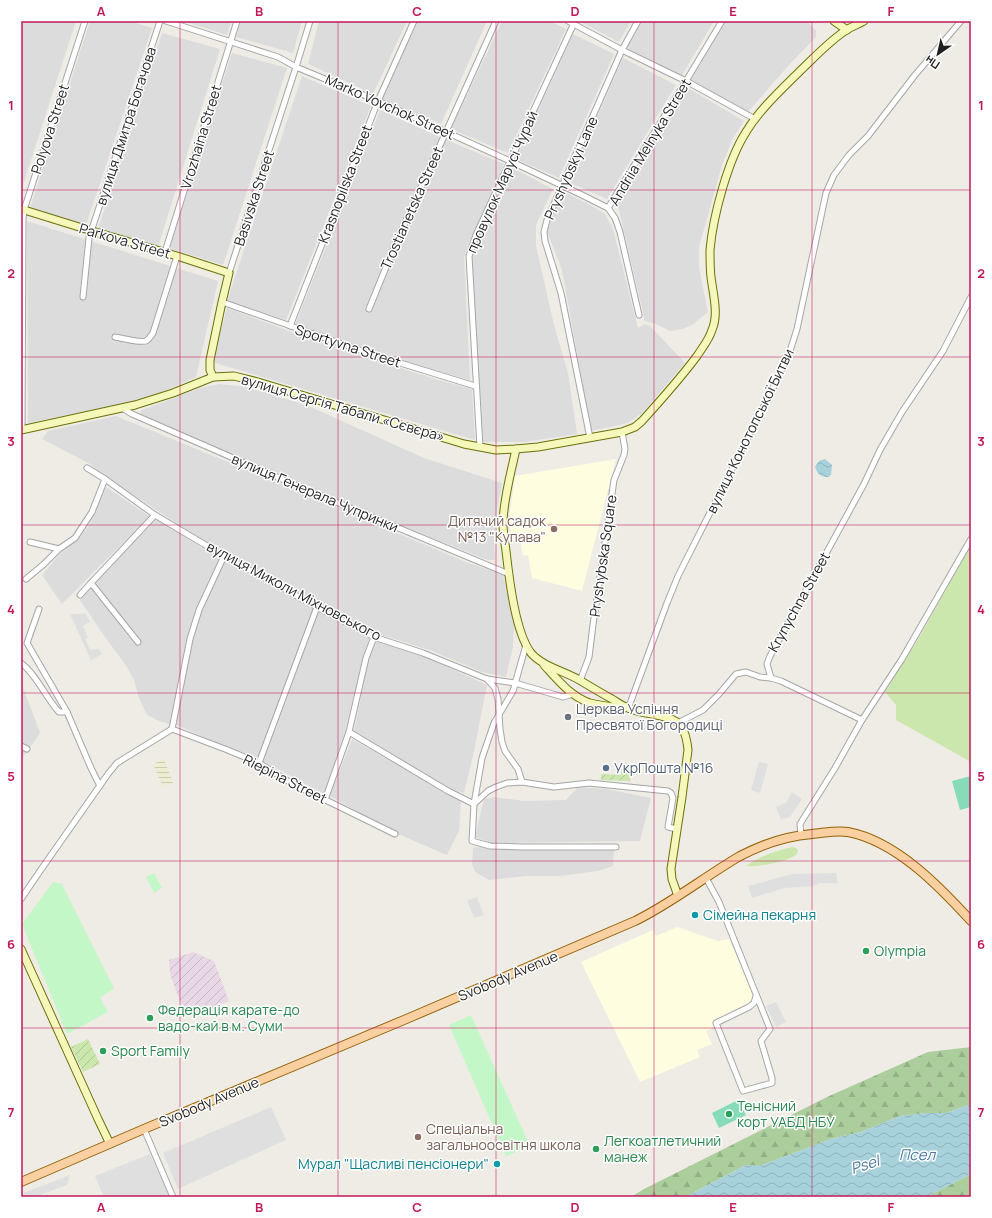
<svg xmlns="http://www.w3.org/2000/svg" width="992" height="1218" viewBox="0 0 992 1218" font-family="Manrope,sans-serif">
  <defs>
    <pattern id="industrial-furrows" width="10" height="10" patternUnits="userSpaceOnUse"><rect width="10" height="10" fill="#e8d8e5"/><path d="M-1 1l2-2M0 10L10 0M9 11l2-2" fill="none" stroke="#c7b9c4"/></pattern>
    <pattern id="farmland-rules" width="6" height="5" patternUnits="userSpaceOnUse"><rect width="6" height="5" fill="#ecedd1"/><path d="M0 2.5h6" fill="none" stroke="#cacbb3"/></pattern>
    <pattern id="forest-firs" width="22" height="20" patternUnits="userSpaceOnUse"><rect width="22" height="20" fill="#accd9c"/><path d="M5 1l3.5 6h-7zM16 11l3.5 6h-7z" fill="#94b086"/></pattern>
    <pattern id="garden-furrows" width="10" height="10" patternUnits="userSpaceOnUse"><rect width="10" height="10" fill="#cbe7ad"/><path d="M-1 1l2-2M0 10L10 0M9 11l2-2" fill="none" stroke="#aec694"/></pattern>
    <pattern id="water-waves" width="16" height="10" patternUnits="userSpaceOnUse"><rect width="16" height="10" fill="#a7d1db"/><path d="M0 5q4-4 8 0t8 0" fill="none" stroke="#8fb3bc"/></pattern>
  </defs>
  <rect width="100%" height="100%" fill="#efece5"/>
  <g fill="#dddcdc">
    <polygon points="21,21 76,21 21,191"/>
    <polygon points="90,21 129,21 152,28 86,225 30,208"/>
    <polygon points="183,21 231,21 227,35"/>
    <polygon points="241,21 302,21 293,53 236,37"/>
    <polygon points="319,21 407,21 373,94 308,64"/>
    <polygon points="418,21 487,21 441,124 382,99"/>
    <polygon points="502,21 550,21 566,29 508,153 451,129"/>
    <polygon points="579,21 631,21 619,42"/>
    <polygon points="642,21 714,21 681,77 627,48"/>
    <polygon points="726,21 807,21 816,31 816,37 787,67 747,113 690,81"/>
    <polygon points="162,33 220,49 158,247 98,229"/>
    <polygon points="573,34 614,54 559,178 516,159"/>
    <polygon points="232,53 287,68 223,265 169,248"/>
    <polygon points="623,58 676,85 607,199 568,182"/>
    <polygon points="302,76 371,106 286,320 227,301"/>
    <polygon points="688,88 744,121 732,140 722,165 699,247 699,268 708,312 692,325 682,329 670,331 656,324 645,321 617,202"/>
    <polygon points="380,110 435,135 504,164 464,257 470,380 413,364 295,325"/>
    <polygon points="512,168 553,189 536,225 536,246 554,325 568,373 577,434 524,442 482,442 471,257 477,238"/>
    <polygon points="564,192 590,205 605,214 613,229 638,328 645,324 650,326 685,363 642,413 628,423 591,431 562,270 547,231 553,214"/>
    <polygon points="27,221 218,281 196,377 150,398 28,423"/>
    <polygon points="227,308 319,342 438,380 472,389 475,440 212,362"/>
    <polygon points="220,384 247,387 293,401 313,408 424,458 502,483 495,521 494,541 495,560 488,560 399,525 308,487 139,415 142,410 200,388"/>
    <polygon points="116,416 340,508 392,531 466,562 503,575 514,625 513,647 506,677 482,672 432,651 373,632 347,620 299,595 245,563 205,542 103,475 90,464 42,439 48,431"/>
    <polygon points="106,487 149,516 135,531 62,604 42,575 60,554 81,536 90,524"/>
    <polygon points="157,519 219,559 196,609 186,643 170,724 159,721 147,715 139,698 134,680 125,664 105,637 80,600 83,595"/>
    <polygon points="224,561 314,609 283,693 258,758 215,742 175,724 191,640 201,610"/>
    <polygon points="318,611 369,639 362,661 345,731 324,794 263,761 288,696"/>
    <polygon points="376,640 419,654 487,685 473,756 464,793 450,789 354,731 369,658"/>
    <polygon points="21,682 40,733 21,760"/>
    <polygon points="352,739 410,772 444,793 461,801 459,831 447,855 391,831 330,796"/>
    <polygon points="578,787 606,789 651,798 640,841 491,843 475,837 484,799 494,797 524,801 566,800"/>
    <polygon points="481,847 614,850 613,866 598,871 560,876 527,876 489,880 475,872 472,864 473,848"/>
  </g>
  <polygon fill="url(#industrial-furrows)" points="193,952 214,961 229,1001 193,1016 186,1012 179,999 170,974 169,960"/>
  <g fill="#fefde0">
    <polygon points="616,459 582,591 532,578 528,555 523,556 520,539 512,539 509,519 515,476"/>
    <polygon points="677,927 718,941 729,939 758,1006 706,1031 712,1044 697,1050 700,1057 640,1082 581,962 653,930 656,936"/>
  </g>
  <polygon fill="url(#farmland-rules)" points="164,759 173,783 163,787 153,764"/>
  <g fill="#cbe7ad">
    <polygon points="971,545 971,762 896,720 896,705 885,692 920,636"/>
    <path d="M792,847L796,848L798,850L797,854C788,862 758,867 746,866C760,856 775,851 792,847Z"/>
  </g>
  <g fill="url(#forest-firs)">
    <polygon points="971,1047 971,1104 946,1113 925,1113 900,1116 861,1132 831,1139 759,1166 746,1165 685,1197 631,1197 644,1189 827,1097 928,1052"/>
    <polygon points="971,1174 971,1197 926,1197"/>
  </g>
  <g fill="#c4f7c7">
    <polygon points="154,873 162,888 154,893 146,877"/>
    <polygon points="53,882 62,884 114,988 100,998 108,1012 67,1034 22,924"/>
    <polygon points="471,1015 530,1146 506,1156 449,1025"/>
  </g>
  <g fill="url(#garden-furrows)">
    <polygon points="622,763 631,764 630,781 601,780 601,774 621,775"/>
    <polygon points="88,1039 100,1064 83,1072 71,1047"/>
  </g>
  <g fill="#86dbb8">
    <polygon points="971,776 971,807 960,810 952,781"/>
    <polygon points="738,1100 746,1115 719,1128 712,1113"/>
  </g>
  <g fill="#dfdfdf">
    <polygon points="85,613 90,622 83,626 88,638 85,639 90,650 99,649 102,654 91,660 70,614 81,614"/>
    <polygon points="759,762 768,764 760,793 751,790"/>
    <polygon points="792,792 802,799 790,817 781,819 776,807 786,803"/>
    <polygon points="836,873 838,883 819,883 814,886 784,888 752,898 748,886 792,874"/>
    <polygon points="477,897 484,915 474,918 467,901"/>
    <polygon points="776,1002 786,1022 776,1027 766,1006"/>
    <polygon points="271,1107 286,1140 178,1189 163,1153"/>
    <polygon points="150,1154 170,1197 104,1197 95,1176"/>
    <polygon points="70,1175 67,1185 35,1197 21,1197 21,1194"/>
  </g>
  <g fill="url(#water-waves)">
    <path d="M825,459L832,465L831,475L828,477C821,477 818,475 815,467L819,461Z"/>
    <polygon points="971,1104 971,1174 926,1197 685,1197 746,1165 759,1166 831,1139 861,1132 900,1116 925,1113 946,1113"/>
  </g>
  <g fill="none" stroke-linecap="round" stroke-linejoin="round">
    <g stroke="#a6a6a6" stroke-width="7">
      <g id="street">
        <polyline points="166,21 278,57 296,67 378,101 510,161 580,194 608,208"/>
        <polyline points="568,21 622,50 686,81 755,119"/>
        <polyline points="165,252 237,21"/>
        <polyline points="229,273 296,67 310,21"/>
        <polyline points="83,297 89,238 160,21"/>
        <polyline points="222,302 371,354 475,386"/>
        <polyline points="369,309 395,245 496,21"/>
        <polyline points="639,315 620,232 615,218 608,208 686,81 722,21"/>
        <polyline points="290,326 378,101 414,21"/>
        <path d="M115,337C122,338 139,343 146,341C149,339 151,336 153,333L177,256"/>
        <polyline points="122,408 132,414 300,487 509,574"/>
        <polyline points="22,430 23,218 24,210 85,21"/>
        <polyline points="590,438 561,293 545,241 544,232 547,220 622,50 638,21"/>
        <polyline points="480,447 469,256 476,235 575,21"/>
        <polyline points="87,468 105,479 155,515 224,556 317,607 374,637 423,653 487,679 515,683 563,697 573,694"/>
        <polyline points="30,542 59,549"/>
        <polyline points="26,579 44,564 59,549 75,538 92,512 105,479"/>
        <polyline points="91,583 138,642"/>
        <polyline points="80,595 91,583 155,515"/>
        <polyline points="39,609 27,643 67,712 91,768 100,786"/>
        <polyline points="526,645 513,691 494,723 482,758 474,804 472,841 490,846 523,847 616,847"/>
        <path d="M21,663C36,674 46,698 59,712H67"/>
        <polyline points="771,678 767,664 770,656 864,484 880,450 902,412 943,351 971,297"/>
        <polyline points="487,679 495,688 498,699 500,729 502,742 505,751 518,769 522,782"/>
        <polyline points="580,681 589,657 593,625 614,480 624,455 625,449 622,432"/>
        <polyline points="628,709 667,603 678,576 773,388 790,351 797,329 826,193 834,175 849,155 868,136 915,75 961,21"/>
        <polyline points="678,723 703,710 719,694 736,674 746,672 760,677 771,678 781,681 862,720"/>
        <polyline points="172,729 225,749 259,763 291,783 395,834"/>
        <polyline points="172,729 190,639 199,610 224,556"/>
        <polyline points="349,732 448,791 474,804 488,791 496,787 507,783 522,782 554,787 589,783 668,791 671,793 673,798 668,827 677,829"/>
        <polyline points="21,746 27,749"/>
        <polyline points="259,763 317,607"/>
        <polyline points="325,800 349,732 366,658 374,637"/>
        <polyline points="801,835 800,824 835,768 862,720 902,659 971,539"/>
        <polyline points="706,878 719,902 770,1029 761,1041 772,1078 772,1083 743,1091 716,1023 749,1007 754,1003 756,996"/>
        <polyline points="21,899 40,871 108,774 117,763 172,729"/>
        <polyline points="144,1129 173,1197"/>
      </g>
    </g>
    <g stroke="#6a7209" stroke-width="9">
      <g id="secondary">
        <polyline points="834,21 847,30"/>
        <polyline points="21,209 92,231 177,256 229,273 222,302 210,360 210,370 213,377"/>
        <path d="M21,430L135,405L173,393L213,377L234,376L258,382L464,444L496,450L516,449L538,447L622,432L635,427L642,421C661,400 680,379 697,356C702,348 709,340 712,330C719,314 713,294 711,277C710,268 710,259 710,250C713,216 728,160 746,132C760,109 781,90 800,71C815,57 830,40 848,29C853,26 859,24 864,21"/>
        <path d="M516,449C511,473 503,500 503,524C503,533 505,542 506,551C509,577 515,632 531,653C543,667 565,671 581,681C591,687 601,693 612,699C617,702 622,706 628,708C643,715 663,713 677,722C685,728 687,740 688,750L682,797L671,869L672,879L678,896"/>
        <path d="M544,665C557,679 570,696 590,703C601,706 613,707 624,708"/>
        <polyline points="21,949 98,1119 110,1144"/>
      </g>
    </g>
    <g stroke="#946106" stroke-width="10">
      <path id="primary" d="M21,1182L144,1129L404,1020L635,921C672,903 704,877 740,856C763,844 787,836 812,834C824,833 836,830 848,832C896,841 940,887 971,921"/>
    </g>
    <use href="#street" stroke="#fff" stroke-width="5"/>
    <use href="#secondary" stroke="#f6f7bb" stroke-width="7"/>
    <use href="#primary" stroke="#f8d0a1" stroke-width="8"/>
  </g>
  <path fill="none" stroke="#c2185b" stroke-width="1" stroke-opacity="0.55" d="M180,21V1197M338,21V1197M496,21V1197M654,21V1197M812,21V1197M21,190H971M21,357H971M21,525H971M21,693H971M21,861H971M21,1028H971"/>
  <g fill="#8d6e63" stroke="#fff" stroke-width="1.5">
    <circle cx="554" cy="529" r="4"/>
    <circle cx="418" cy="1137" r="4"/>
  </g>
  <circle fill="#6b7280" stroke="#fff" stroke-width="1.5" cx="568" cy="717" r="4"/>
  <circle fill="#5c6f8a" stroke="#fff" stroke-width="1.5" cx="606" cy="768" r="4"/>
  <g fill="#0f9aa8" stroke="#fff" stroke-width="1.5">
    <circle cx="695" cy="915" r="4"/>
    <circle cx="497" cy="1164" r="4"/>
  </g>
  <g fill="#2e9e5b" stroke="#fff" stroke-width="1.5">
    <circle cx="866" cy="951" r="4"/>
    <circle cx="150" cy="1018" r="4"/>
    <circle cx="103" cy="1051" r="4"/>
    <circle cx="729" cy="1114" r="4"/>
    <circle cx="596" cy="1149" r="4"/>
  </g>
  <g text-anchor="middle" stroke-width="3" stroke-linejoin="round" paint-order="stroke">
    <g font-size="14" fill="#1f1f1f" stroke="#fff">
      <text transform="translate(390 107) rotate(24)" y="5">Marko Vovchok Street</text>
      <text transform="translate(126 126) rotate(-72)" y="5">вулиця Дмитра Богачова</text>
      <text transform="translate(50 129) rotate(-72)" y="5">Polyova Street</text>
      <text transform="translate(201 137) rotate(-73)" y="5">Vrozhaina Street</text>
      <text transform="translate(650 142) rotate(-59)" y="5">Andriia Melnyka Street</text>
      <text transform="translate(571 168) rotate(-66)" y="5">Pryshybskyi Lane</text>
      <text transform="translate(502 182) rotate(-66)" y="5">провулок Марусі Чурай</text>
      <text transform="translate(345 184) rotate(-69)" y="5">Krasnopilska Street</text>
      <text transform="translate(254 198) rotate(-72)" y="5">Basivska Street</text>
      <text transform="translate(412 208) rotate(-66)" y="5">Trostianetska Street</text>
      <text transform="translate(125 241) rotate(16)" y="5">Parkova Street</text>
      <text transform="translate(348 346) rotate(18)" y="5">Sportyvna Street</text>
      <text transform="translate(343 408) rotate(16)" y="5">вулиця Сергія Табали «Сєвєра»</text>
      <text transform="translate(750 431) rotate(-64)" y="5">вулиця Конотопської Битви</text>
      <text transform="translate(315 493) rotate(23)" y="5">вулиця Генерала Чупринки</text>
      <text transform="translate(603 556) rotate(-82)" y="5">Pryshybska Square</text>
      <text transform="translate(294 591) rotate(28)" y="5">вулиця Миколи Міхновського</text>
      <text transform="translate(799 602) rotate(-61)" y="5">Krynychna Street</text>
      <text transform="translate(285 779) rotate(27)" y="5">Riepina Street</text>
      <text transform="translate(508 976) rotate(-23)" y="5">Svobody Avenue</text>
      <text transform="translate(209 1102) rotate(-23)" y="5">Svobody Avenue</text>
    </g>
    <g font-size="14" fill="#785e54" stroke="#fff" text-anchor="end">
      <text x="546" y="526">Дитячий садок<tspan x="546" dy="16">№13 "Купава"</tspan></text>
      <text x="426" y="1134" text-anchor="start">Спеціальна<tspan x="426" dy="16">загальноосвітня школа</tspan></text>
    </g>
    <g font-size="14" fill="#5b616d" stroke="#fff" text-anchor="start">
      <text x="576" y="714">Церква Успіння<tspan x="576" dy="16">Пресвятої Богородиці</tspan></text>
    </g>
    <g font-size="14" fill="#4e5e75" stroke="#fff" text-anchor="start">
      <text x="614" y="773">УкрПошта №16</text>
    </g>
    <g font-size="14" fill="#0d838f" stroke="#fff" text-anchor="start">
      <text x="703" y="920">Сімейна пекарня</text>
      <text x="489" y="1169" text-anchor="end">Мурал "Щасливі пенсіонери"</text>
    </g>
    <g font-size="14" fill="#27864d" stroke="#fff" text-anchor="start">
      <text x="874" y="956">Olympia</text>
      <text x="158" y="1015">Федерація карате-до<tspan x="158" dy="16">вадо-кай в м. Суми</tspan></text>
      <text x="111" y="1056">Sport Family</text>
      <text x="737" y="1111">Тенісний<tspan x="737" dy="16">корт УАБД НБУ</tspan></text>
      <text x="604" y="1146">Легкоатлетичний<tspan x="604" dy="16">манеж</tspan></text>
    </g>
    <g font-size="15" font-style="italic" fill="#4b7aa3" stroke="#fff">
      <text x="917" y="1160">Псел</text>
      <text transform="translate(865 1165) rotate(-18)" y="5">Psel</text>
    </g>
  </g>
  <rect width="992" height="1218" fill="none" stroke="#ffffff" stroke-width="44"/>
  <g transform="translate(938 54) rotate(214)" stroke="#ffffff" stroke-width="3" paint-order="stroke">
  <path d="M0-3L7 15L0 10L-7 15Z" fill="#1f1f1f"/>
  <text y="-6" font-size="11" font-weight="bold" text-anchor="middle" fill="#1f1f1f">Пн</text>
  </g>
  <rect x="22" y="22" width="948" height="1174" fill="none" stroke="#c2185b" stroke-width="1.5"/>
  <g font-size="13" text-anchor="middle" font-weight="bold" fill="#c2185b">
    <text x="101" y="16">A</text>
    <text x="259" y="16">B</text>
    <text x="417" y="16">C</text>
    <text x="575" y="16">D</text>
    <text x="733" y="16">E</text>
    <text x="891" y="16">F</text>
    <text x="11" y="110">1</text>
    <text x="981" y="110">1</text>
    <text x="11" y="278">2</text>
    <text x="981" y="278">2</text>
    <text x="11" y="446">3</text>
    <text x="981" y="446">3</text>
    <text x="11" y="614">4</text>
    <text x="981" y="614">4</text>
    <text x="11" y="781">5</text>
    <text x="981" y="781">5</text>
    <text x="11" y="949">6</text>
    <text x="981" y="949">6</text>
    <text x="11" y="1117">7</text>
    <text x="981" y="1117">7</text>
    <text x="101" y="1212">A</text>
    <text x="259" y="1212">B</text>
    <text x="417" y="1212">C</text>
    <text x="575" y="1212">D</text>
    <text x="733" y="1212">E</text>
    <text x="891" y="1212">F</text>
  </g>
</svg>
